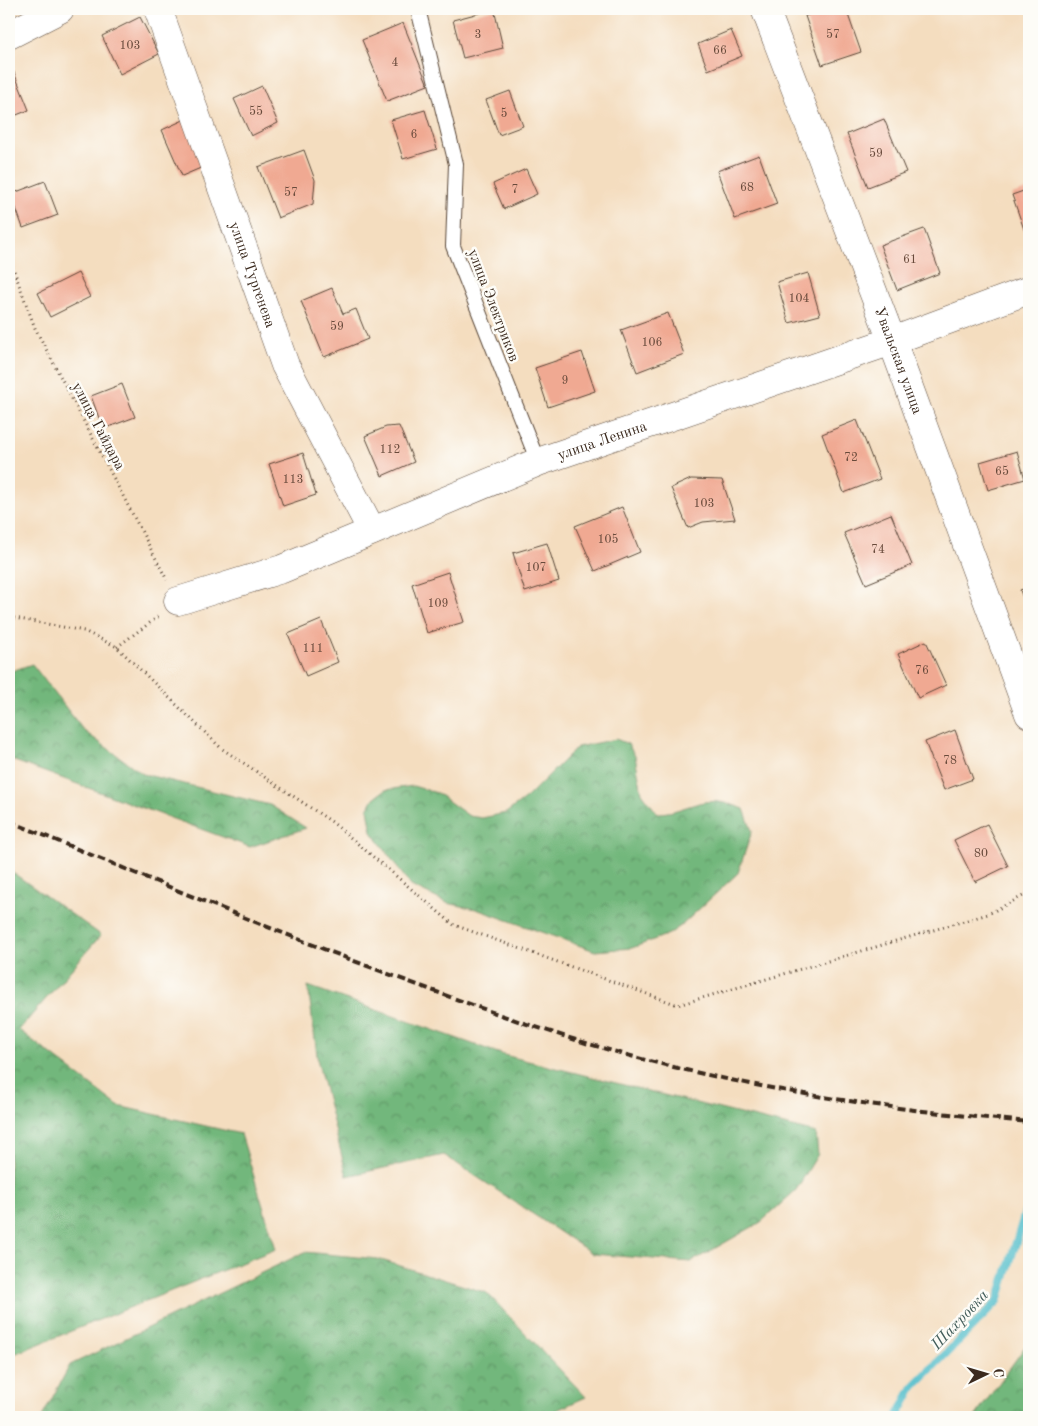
<svg xmlns="http://www.w3.org/2000/svg" width="1038" height="1426" viewBox="0 0 1038 1426" font-family="'Old Standard TT',serif">
  <defs>
    <pattern id="forest-crowns" width="20" height="18" patternUnits="userSpaceOnUse" patternTransform="scale(1.25)"><rect width="20" height="18" fill="#72b77c"/><path d="M2 6a3 3 0 1 1 6 0M12 15a3 3 0 1 1 6 0" fill="none" stroke="#5f9565"/></pattern>
  </defs>
  <rect width="100%" height="100%" fill="#fdfcf7"/>
  <filter id="ink" filterUnits="userSpaceOnUse"><feTurbulence type="fractalNoise" baseFrequency=".02" numOctaves="2"/><feDisplacementMap in="SourceGraphic" scale="10" xChannelSelector="R" yChannelSelector="G"/><feConvolveMatrix kernelMatrix="1 2 1 2 8 2 1 2 1" color-interpolation-filters="sRGB"/></filter>
  <filter id="wash" filterUnits="userSpaceOnUse"><feTurbulence type="fractalNoise" baseFrequency=".0096" numOctaves="4" result="noise"/><feDisplacementMap in="SourceGraphic" scale="20" xChannelSelector="R" yChannelSelector="G"/><feGaussianBlur stdDeviation="1.12" result="paint"/><feColorMatrix in="noise" values="0 0 0 0 0 0 0 0 0 0 0 0 0 0 0 0 0 1.4 0 .05"/><feComposite in="paint" operator="in"/></filter>
  <g filter="url(#wash)">
    <rect width="100%" height="100%" fill="#f4ddbf"/>
    <g fill="url(#forest-crowns)" stroke="#56704d">
      <polygon points="32,664 84,731 143,774 270,805 306,828 250,847 9,759 9,672"/>
      <path d="M616,739L628,744L635,756L642,793L657,813C675,813 688,805 704,802C718,800 731,804 744,809L752,831L738,873L682,925L669,934L632,948L595,951L476,909L447,903L411,886L372,832L368,809L374,798L385,790L413,786L437,793L469,816L482,818L506,813L526,798L577,747Z"/>
      <polygon points="9,870 101,935 19,1030 118,1106 241,1134 276,1249 9,1356"/>
      <polygon points="308,986 504,1055 816,1133 818,1154 796,1190 761,1222 691,1262 593,1254 444,1155 347,1176 318,1063"/>
      <polygon points="305,1252 378,1259 487,1293 586,1397 541,1417 42,1417 70,1365"/>
      <polygon points="1029,1341 1029,1417 975,1417"/>
    </g>
    <g fill="none" stroke-linecap="round" stroke-linejoin="round">
      <polyline stroke="#51bdca" stroke-width="8" points="897,1417 913,1387 998,1301 1029,1200"/>
    </g>
    <g id="blocks">
      <g fill="#f0a992">
        <polygon points="494,9 503,48 463,58 453,20"/>
        <polygon points="826,9 846,9 861,52 822,65 805,16"/>
        <polygon points="140,17 159,54 120,74 102,36"/>
        <polygon points="403,23 428,85 387,101 362,40"/>
        <polygon points="731,30 742,56 708,70 698,44"/>
        <polygon points="11,65 29,110 9,118 9,66"/>
        <polygon points="262,86 278,123 251,136 234,99"/>
        <polygon points="510,91 523,126 499,135 486,100"/>
        <polygon points="425,110 437,149 403,159 391,120"/>
        <polygon points="190,117 210,164 182,176 162,130"/>
        <polygon points="884,119 906,172 868,187 847,134"/>
        <polygon points="304,150 315,180 313,204 278,218 258,167"/>
        <polygon points="759,155 777,204 735,219 717,171"/>
        <polygon points="526,169 537,194 504,209 493,184"/>
        <polygon points="45,181 58,215 23,228 11,194"/>
        <polygon points="1029,189 1029,234 1026,235 1012,195"/>
        <polygon points="924,229 940,273 897,290 880,245"/>
        <polygon points="78,273 90,297 50,317 38,293"/>
        <polygon points="808,273 820,315 789,323 777,282"/>
        <polygon points="332,288 343,314 356,309 368,339 324,357 301,301"/>
        <polygon points="668,313 684,354 637,372 621,330"/>
        <polygon points="582,352 595,391 548,407 535,368"/>
        <polygon points="122,384 135,417 103,429 91,396"/>
        <polygon points="857,420 880,479 844,493 822,434"/>
        <polygon points="399,426 414,462 382,476 365,436 386,427"/>
        <polygon points="1017,451 1025,479 988,490 980,462"/>
        <polygon points="303,453 316,495 283,506 269,464"/>
        <polygon points="691,479 722,480 735,519 703,522 688,528 671,488"/>
        <polygon points="622,507 640,552 595,571 575,526"/>
        <polygon points="891,514 912,565 866,584 844,533"/>
        <polygon points="547,543 559,581 525,592 513,553"/>
        <polygon points="448,572 464,622 427,633 412,584"/>
        <polygon points="1029,587 1029,614 1020,590"/>
        <polygon points="321,620 338,662 306,676 288,634"/>
        <polygon points="926,641 946,685 918,698 898,654"/>
        <polygon points="955,730 973,779 944,790 925,742"/>
        <polygon points="987,824 1008,866 975,882 954,840"/>
      </g>
    </g>
  </g>
  <g filter="url(#ink)">
    <use href="#blocks" fill-opacity="0" stroke="#574536" stroke-width="1"/>
    <g fill="none" stroke-linecap="round" stroke-linejoin="round">
      <g stroke="#574536" stroke-width="16">
        <polyline id="lane" points="418,9 456,164 453,246 538,462"/>
      </g>
      <g stroke="#574536" stroke-width="29">
        <g id="street">
          <path id="s1" d="M158,9L285,365L372,531"/>
          <path id="s2" d="M765,9L892,341L1029,714"/>
          <polyline points="9,35 60,9"/>
          <path id="s3" d="M178,601L282,569L538,462L892,341L1029,290"/>
        </g>
      </g>
      <g stroke="#574536" stroke-width="3" stroke-dasharray="1 4" stroke-linecap="butt">
        <polyline points="9,257 35,328 167,580"/>
        <polyline points="9,617 84,631 117,647 221,748 332,822 454,925 678,1005 988,914 1029,893"/>
        <polyline points="117,647 159,616"/>
      </g>
      <use href="#lane" stroke="#fff" stroke-width="14"/>
      <use href="#street" stroke="#fff" stroke-width="28"/>
      <path stroke="#3b2a1e" stroke-width="4" stroke-dasharray="8 4" stroke-linecap="butt" d="M9,821C133,872 257,924 383,972C463,1002 544,1032 627,1055C758,1091 894,1110 1029,1122"/>
    </g>
  </g>
  <g text-anchor="middle" stroke-width="5" stroke-linejoin="round" paint-order="stroke">
    <g font-size="12" fill="#684a3b">
      <text x="478" y="38">3</text>
      <text x="833" y="38">57</text>
      <text x="130" y="49">103</text>
      <text x="720" y="54">66</text>
      <text x="395" y="66">4</text>
      <text x="256" y="115">55</text>
      <text x="504" y="117">5</text>
      <text x="414" y="138">6</text>
      <text x="876" y="157">59</text>
      <text x="747" y="191">68</text>
      <text x="515" y="193">7</text>
      <text x="291" y="196">57</text>
      <text x="910" y="263">61</text>
      <text x="799" y="302">104</text>
      <text x="337" y="330">59</text>
      <text x="652" y="346">106</text>
      <text x="565" y="384">9</text>
      <text x="390" y="453">112</text>
      <text x="851" y="461">72</text>
      <text x="1002" y="475">65</text>
      <text x="293" y="483">113</text>
      <text x="704" y="507">103</text>
      <text x="608" y="543">105</text>
      <text x="878" y="553">74</text>
      <text x="536" y="571">107</text>
      <text x="438" y="607">109</text>
      <text x="313" y="652">111</text>
      <text x="922" y="674">76</text>
      <text x="950" y="764">78</text>
      <text x="981" y="857">80</text>
    </g>
    <g font-size="15" fill="#3b2a1e" stroke="#fdfcf7">
      <text dy="5" stroke="none"><textPath href="#s1" startOffset="282">улица Тургенева</textPath></text>
      <text transform="translate(494 305) rotate(69)" y="5">улица Электриков</text>
      <text dy="5" stroke="none"><textPath href="#s2" startOffset="376">Увальская улица</textPath></text>
      <text transform="translate(99 426) rotate(62)" y="5">улица Гайдара</text>
      <text dy="5" stroke="none"><textPath href="#s3" startOffset="454">улица Ленина</textPath></text>
    </g>
    <g font-size="16" font-style="italic" fill="#435d5a" stroke="#fdfcf7">
      <text transform="translate(959 1319) rotate(-47)" y="6">Шахровка</text>
    </g>
  </g>
  <rect width="1038" height="1426" fill="none" stroke="#fdfcf7" stroke-width="30"/>
  <g transform="translate(986 1374) rotate(85)" stroke="#fdfcf7" stroke-width="4" paint-order="stroke">
  <path d="M0-4L9 19L0 12L-9 19Z" fill="#3b2a1e"/>
  <text y="-8" font-size="14" font-weight="bold" text-anchor="middle" fill="#3b2a1e">С</text>
  </g>
</svg>
